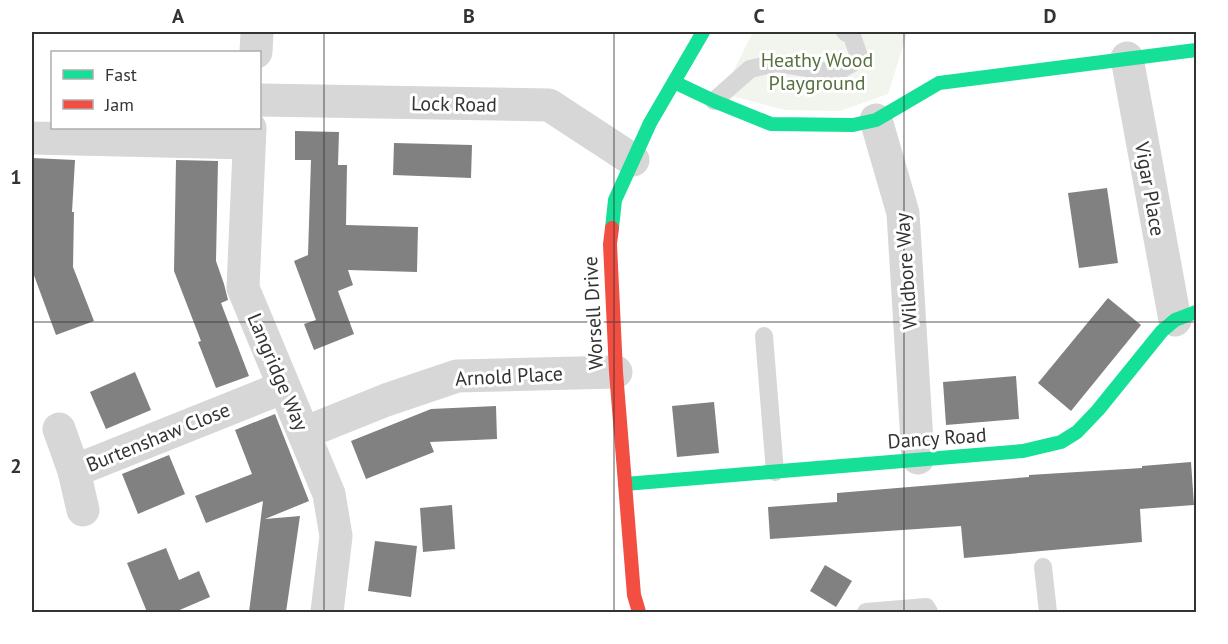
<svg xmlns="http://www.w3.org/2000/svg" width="1228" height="644" viewBox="0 0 1228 644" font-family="'PT Sans',sans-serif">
  <rect width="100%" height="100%" fill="#fff"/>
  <polygon fill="#f1f5ed" points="753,32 905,32 907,34 888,94 840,111 785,110 728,95 730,78"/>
  <g fill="#818181">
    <polygon points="295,131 339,132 338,165 347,165 346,225 418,227 417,272 348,270 353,285 338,291 354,334 314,350 304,324 316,320 294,261 308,255 311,160 295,160"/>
    <polygon points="394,143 472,145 471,178 393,175"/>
    <polygon points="32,158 75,160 72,212 74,212 73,267 94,321 56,335 32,270"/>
    <polygon points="176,160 218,161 216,261 224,284 228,300 221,303 249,376 216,388 198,342 201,341 174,271"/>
    <polygon points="1107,188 1118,263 1079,268 1068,193"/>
    <polygon points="1108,298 1141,325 1071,411 1038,383"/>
    <polygon points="135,372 151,410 106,429 90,392"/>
    <polygon points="1016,376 1019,419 946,425 943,382"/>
    <polygon points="714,402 719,453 677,457 672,406"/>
    <polygon points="496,406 497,439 430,442 434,452 366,479 351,441 431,409"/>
    <polygon points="275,414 309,501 265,519 300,516 286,612 249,612 263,501 206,523 195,496 252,474 235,430"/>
    <polygon points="169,455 185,494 138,514 122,474"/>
    <polygon points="1191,462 1194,505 1140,509 1142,542 964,558 961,526 770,539 768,507 837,502 837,493 1029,477 1029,475 1142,468 1142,466"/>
    <polygon points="452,505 455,549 423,552 420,508"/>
    <polygon points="375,541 417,546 411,597 368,591"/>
    <polygon points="166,548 179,580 199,571 210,597 175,612 147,612 127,563"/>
    <polygon points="825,565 852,581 836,607 810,591"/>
  </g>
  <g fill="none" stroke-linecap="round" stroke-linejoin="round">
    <g stroke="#d7d7d7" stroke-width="18">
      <polyline points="714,101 750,69 776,63 835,73 860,59 852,36 845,32"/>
      <polyline points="764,336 775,472"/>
      <polyline points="1043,567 1048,612"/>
      <polyline points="866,612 926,607 929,612"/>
    </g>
    <g stroke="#d7d7d7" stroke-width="33">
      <polyline points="256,52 257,32"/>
      <polyline points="1127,58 1175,320"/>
      <polyline points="260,100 549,105 633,160"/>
      <polyline points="876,120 903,213 918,458"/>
      <polyline points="250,128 243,288 329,494 336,536 327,612"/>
      <polyline points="32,138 249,143"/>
      <polyline points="59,429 74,471 83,510"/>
      <polyline points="304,433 386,400 457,376 616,372"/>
      <polyline points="74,471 284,387"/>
    </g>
    <g stroke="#16e098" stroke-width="14">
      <polyline points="674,82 714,101 771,124 853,125 876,120 939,83 1196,50"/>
      <polyline points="612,228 615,200 650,123 703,32"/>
      <polyline points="625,484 1023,451 1061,442 1077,432 1098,410 1162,331 1175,320 1196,312"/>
    </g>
    <polyline stroke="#f24e42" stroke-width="14" points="612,228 610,244 616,372 634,595 639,612"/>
  </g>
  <path fill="none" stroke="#333" stroke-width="1.5" stroke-opacity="0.55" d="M324,32V612M614,32V612M904,32V612M32,322H1196"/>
  <g text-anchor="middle" stroke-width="6" stroke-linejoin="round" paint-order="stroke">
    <g font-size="20" fill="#56703f" stroke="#fff">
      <text x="817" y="67">Heathy Wood<tspan x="817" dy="23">Playground</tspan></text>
    </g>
    <g font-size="20" fill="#333" stroke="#fff">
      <text transform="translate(454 104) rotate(1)" y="7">Lock Road</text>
      <text transform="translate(1150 189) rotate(80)" y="7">Vigar Place</text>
      <text transform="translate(906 271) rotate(-94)" y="7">Wildbore Way</text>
      <text transform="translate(593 313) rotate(-93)" y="7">Worsell Drive</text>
      <text transform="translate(278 372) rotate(67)" y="7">Langridge Way</text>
      <text transform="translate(509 376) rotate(-3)" y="7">Arnold Place</text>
      <text transform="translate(158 437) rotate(-22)" y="7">Burtenshaw Close</text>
      <text transform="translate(937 438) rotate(-4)" y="7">Dancy Road</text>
    </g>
  </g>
  <rect width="1228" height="644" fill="none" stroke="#ffffff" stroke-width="66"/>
  <rect x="51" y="51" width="210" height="78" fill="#ffffff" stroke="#adadad" stroke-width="1.5"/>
  <rect x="63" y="70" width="30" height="9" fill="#16e098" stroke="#adadad" stroke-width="1.5"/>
  <text x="105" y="81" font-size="18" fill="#333333">Fast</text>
  <rect x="63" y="100" width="30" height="9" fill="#f24e42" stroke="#adadad" stroke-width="1.5"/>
  <text x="105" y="111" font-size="18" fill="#333333">Jam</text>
  <rect x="33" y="33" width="1162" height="578" fill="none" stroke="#333" stroke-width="2"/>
  <g font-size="20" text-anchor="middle" font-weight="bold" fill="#333">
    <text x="178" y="23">A</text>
    <text x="469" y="23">B</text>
    <text x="759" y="23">C</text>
    <text x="1050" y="23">D</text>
    <text x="16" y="184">1</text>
    <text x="16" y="473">2</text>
  </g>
</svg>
